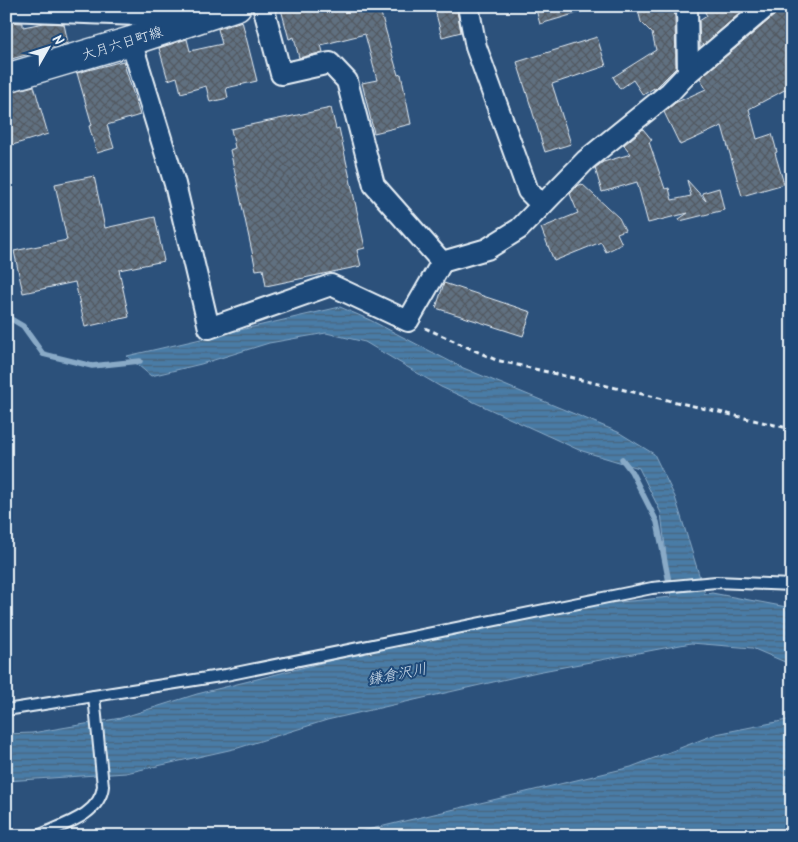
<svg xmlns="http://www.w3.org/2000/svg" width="798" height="842" viewBox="0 0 798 842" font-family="Kalam,'Klee One',sans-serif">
  <defs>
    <pattern id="water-rules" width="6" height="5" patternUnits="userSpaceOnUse" patternTransform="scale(1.25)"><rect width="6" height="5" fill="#497ba6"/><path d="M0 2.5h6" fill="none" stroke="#48647d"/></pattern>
    <pattern id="building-cross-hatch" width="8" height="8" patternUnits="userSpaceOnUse" patternTransform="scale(1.25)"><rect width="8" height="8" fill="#616f80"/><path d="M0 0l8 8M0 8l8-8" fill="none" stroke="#525a62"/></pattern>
  </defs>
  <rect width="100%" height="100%" fill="#2c517b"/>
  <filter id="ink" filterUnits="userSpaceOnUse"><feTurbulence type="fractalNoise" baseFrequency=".02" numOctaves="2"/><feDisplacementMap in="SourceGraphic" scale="10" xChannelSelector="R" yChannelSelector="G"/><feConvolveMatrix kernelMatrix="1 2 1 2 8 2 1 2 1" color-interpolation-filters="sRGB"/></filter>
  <g filter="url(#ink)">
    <g fill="url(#water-rules)" stroke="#89aac7">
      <polygon points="340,307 370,320 461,367 618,432 654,454 675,497 705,594 712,593 792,608 792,665 752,648 691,643 537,672 327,720 238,748 126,773 6,781 6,734 32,733 121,718 197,694 357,654 499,614 671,597 661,513 639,468 579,450 441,387 365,342 326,333 269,343 201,364 151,376 127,356"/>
      <polygon points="792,719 792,836 342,836 631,767 716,734"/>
    </g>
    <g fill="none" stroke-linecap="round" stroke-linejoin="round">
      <g stroke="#89aac7" stroke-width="5.5">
        <polyline points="6,316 23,326 43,354 92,366 140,361"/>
        <polyline points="622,459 631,471 657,522 670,587"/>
      </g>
    </g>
    <g fill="url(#building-cross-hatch)" stroke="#e8f1f8">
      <polygon points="290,6 379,6 398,75 401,74 411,124 374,133 362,83 377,80 365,34 321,45 323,52 299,58 294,37 289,39 281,9"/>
      <polygon points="434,6 456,6 461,32 442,37"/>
      <polygon points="535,6 587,6 588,10 540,24"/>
      <polygon points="637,6 673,6 675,17 676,68 654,90 654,88 643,95 633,80 620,89 613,77 656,50 652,33 641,22"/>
      <polygon points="702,6 748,6 700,48 699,21 707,16"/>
      <polygon points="779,6 792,6 792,86 749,109 757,139 772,134 777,152 775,153 784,184 742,196 722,126 680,145 664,112 675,103 706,89 700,78 775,15"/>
      <polygon points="242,21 257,81 226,88 228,98 210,102 206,86 181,93 177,77 168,80 159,48 187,39 190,51 222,44 218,29"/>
      <polygon points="6,22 23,23 23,27 44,23 64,24 68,43 8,60"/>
      <polygon points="597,37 606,66 552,84 571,144 545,152 517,62"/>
      <polygon points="123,61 140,115 107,125 114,148 97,153 89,126 92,125 77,73"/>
      <polygon points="34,86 48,134 6,147 6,93"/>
      <polygon points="331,108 336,129 339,128 365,248 357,250 361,266 266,286 263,269 256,270 230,150 235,148 231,129"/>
      <polygon points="643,129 652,140 649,142 665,189 669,188 672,200 691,196 687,180 706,201 702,193 719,188 724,210 680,221 679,219 688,213 648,223 637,182 602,192 595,168 603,162 631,154 624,145"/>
      <polygon points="94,176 105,228 155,217 164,261 119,270 129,317 85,327 75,282 23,293 14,251 67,240 55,184"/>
      <polygon points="582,184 619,218 625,230 617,233 622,244 606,252 601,242 554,261 541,228 578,213 570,194 577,186"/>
      <polygon points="444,283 531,312 523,336 436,308"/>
    </g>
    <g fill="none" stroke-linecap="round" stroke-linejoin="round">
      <g stroke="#e8f1f8" stroke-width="14">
        <g id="lane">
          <polyline points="6,710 226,675 652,588 716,582 792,585"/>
          <path d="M38,836C61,825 100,816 103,786L94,696"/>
        </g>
      </g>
      <g stroke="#e8f1f8" stroke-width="24">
        <g id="street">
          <polyline points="468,6 476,47 528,191 542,205"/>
          <polyline points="6,10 138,15 199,12"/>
          <polyline points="131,41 175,184 209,328 331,285 408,321 442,262 374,185 347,81 330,63 281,74 263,6"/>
          <polyline points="688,73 767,6"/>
          <polyline points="442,262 487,249 519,229 586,160 670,92 688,73 687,6"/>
        </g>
      </g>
      <g stroke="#e8f1f8" stroke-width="31">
        <polyline id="secondary" points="6,78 131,41 237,6"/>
      </g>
      <polyline stroke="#e8f1f8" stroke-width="3" stroke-dasharray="5 4" stroke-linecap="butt" points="425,328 496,360 792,429"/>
      <use href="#lane" stroke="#1f4a7a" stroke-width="10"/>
      <use href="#street" stroke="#1f4a7a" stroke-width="20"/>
      <use href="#secondary" stroke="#1f4a7a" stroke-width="28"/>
    </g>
  </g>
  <g text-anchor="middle" stroke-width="4" stroke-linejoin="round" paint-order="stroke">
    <g font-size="14" fill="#e8f1f8" stroke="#1f4a7a">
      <text transform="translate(122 43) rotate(-17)" y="5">大月六日町線</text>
    </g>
    <g font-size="15" font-style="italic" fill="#d0dfec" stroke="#1f4a7a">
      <text transform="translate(397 674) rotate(-11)" y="5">鎌倉沢川</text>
    </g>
  </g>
  <rect width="798" height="842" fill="none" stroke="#1f4a7a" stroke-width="25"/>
  <rect x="12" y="12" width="773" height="817" fill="none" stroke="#e8f1f8" stroke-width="2" filter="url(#ink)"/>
  <g transform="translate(48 48) rotate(51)" stroke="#1f4a7a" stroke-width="4" paint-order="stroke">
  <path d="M0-4L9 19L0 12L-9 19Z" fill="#e8f1f8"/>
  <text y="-8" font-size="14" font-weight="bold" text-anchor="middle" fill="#e8f1f8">N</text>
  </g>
</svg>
